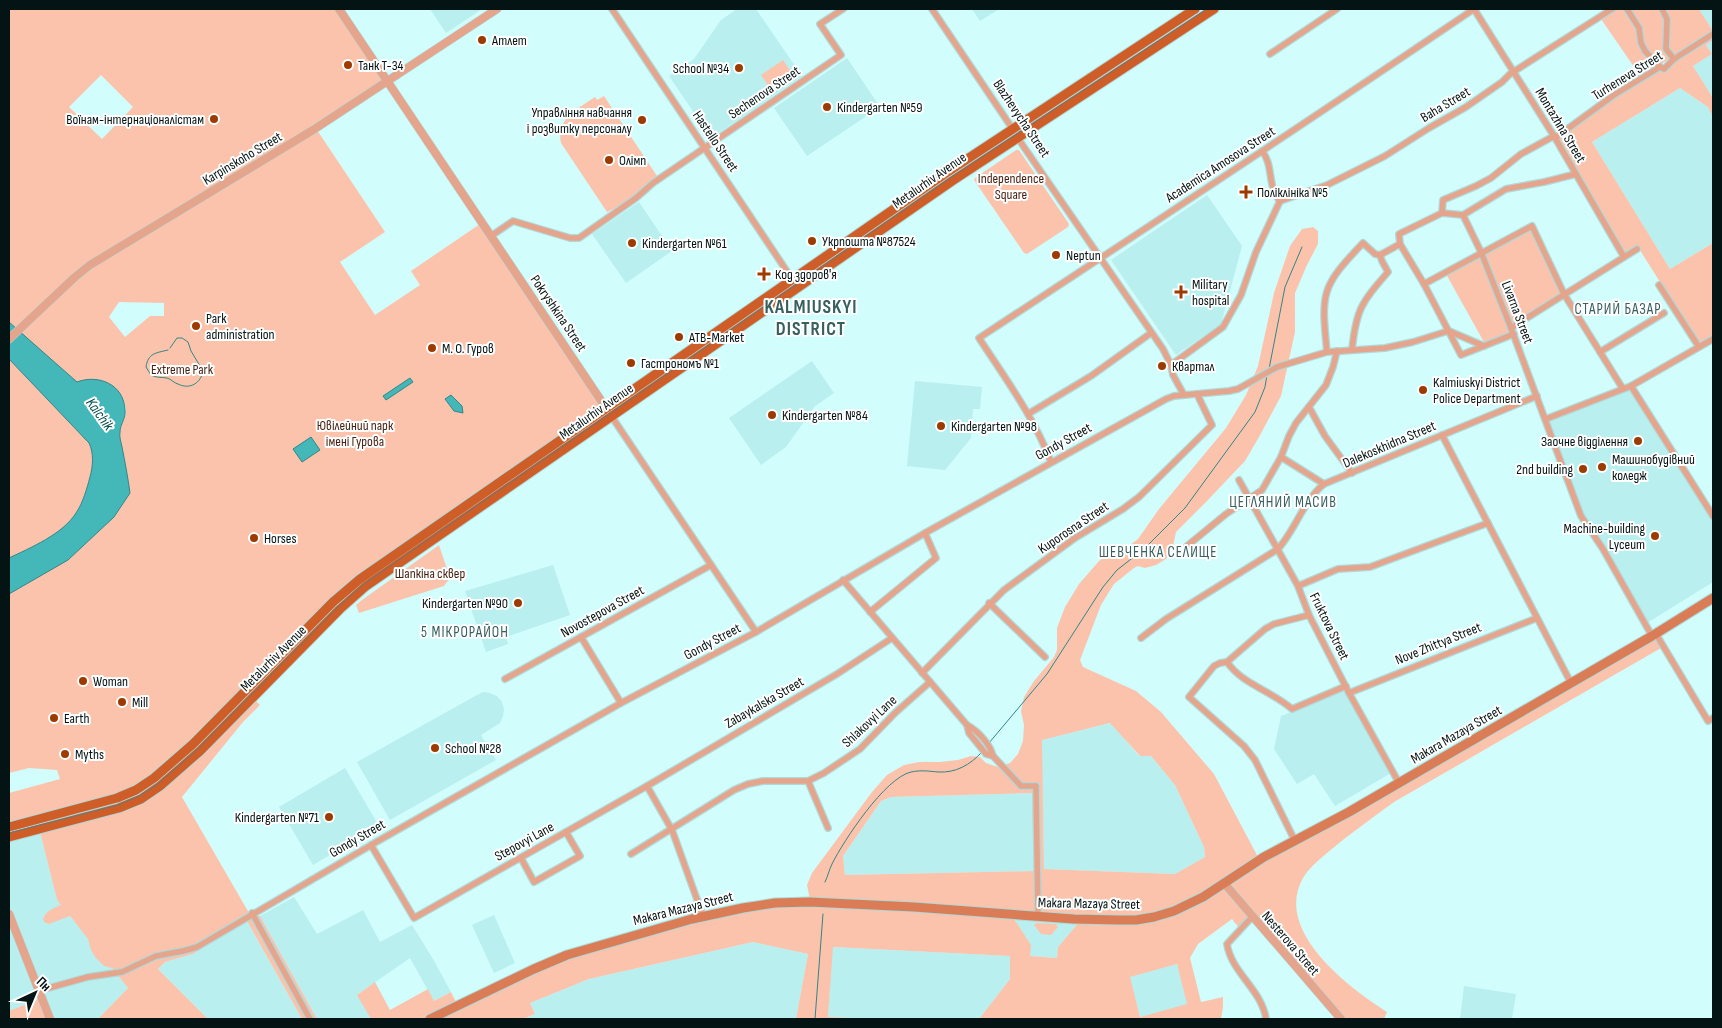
<svg xmlns="http://www.w3.org/2000/svg" width="1722" height="1028" viewBox="0 0 1722 1028" font-family="'Sofia Sans Condensed',sans-serif">
  <rect width="100%" height="100%" fill="#d1fdfd"/>
  <g fill="#baefef">
    <polygon points="430,9 482,9 446,33"/>
    <polygon points="737,9 756,9 802,76 711,138 669,76 694,59 721,20"/>
    <polygon points="972,9 999,9 980,21"/>
    <polygon points="1699,9 1713,9 1713,31"/>
    <polygon points="1713,40 1713,98 1693,66 1712,54 1706,45"/>
    <polygon points="847,58 880,107 807,156 774,108"/>
    <polygon points="1680,88 1708,107 1713,117 1713,243 1670,269 1592,142"/>
    <polygon points="1207,195 1242,246 1221,324 1176,355 1111,260"/>
    <polygon points="639,202 672,251 626,283 592,234"/>
    <polygon points="812,361 834,393 815,406 786,447 761,465 729,418"/>
    <polygon points="915,381 982,387 980,409 973,409 971,438 945,470 907,466"/>
    <polygon points="1630,389 1713,520 1713,582 1647,623 1583,515 1556,447 1549,421"/>
    <polygon points="553,565 570,615 506,637 508,644 486,652 465,591"/>
    <polygon points="1344,690 1391,773 1335,806 1314,774 1297,784 1274,749 1281,716"/>
    <polygon points="483,692 490,693 497,696 502,702 504,709 503,716 500,723 481,735 496,760 390,820 357,762 477,695"/>
    <polygon points="1111,723 1139,756 1151,756 1175,785 1204,847 1205,857 1175,874 1044,869 1041,740"/>
    <polygon points="345,768 379,826 313,865 279,807"/>
    <polygon points="1033,793 1035,871 845,875 843,856 881,801 891,797"/>
    <polygon points="40,832 57,900 128,988 98,1019 52,1019 9,907 9,840"/>
    <polygon points="294,897 317,934 363,910 380,942 412,925 433,959 451,992 434,1001 410,958 358,994 371,1019 317,1019 260,916"/>
    <polygon points="494,915 515,963 494,973 472,925"/>
    <polygon points="1012,916 1080,921 1058,947 1057,958 1030,956"/>
    <polygon points="9,921 39,999 9,1011"/>
    <polygon points="247,921 302,1019 208,1019 158,969 165,962 193,954"/>
    <polygon points="753,942 808,954 796,1019 523,1019 535,1014 530,1003 589,979"/>
    <polygon points="832,947 1011,956 1010,979 979,1019 877,1019 828,1017"/>
    <polygon points="1177,964 1188,1005 1140,1017 1129,976"/>
    <polygon points="1464,986 1516,994 1512,1019 1460,1019"/>
  </g>
  <g fill="#fcc3ac" fill-rule="evenodd">
    <path d="M9,9H339L387,82L90,265L16,329L9,322ZM101,75L133,107L102,139L69,107Z"/>
    <polygon points="1616,9 1699,9 1713,31 1641,77 1601,19"/>
    <polygon points="1713,37 1713,40 1706,45 1712,54 1693,66 1713,98 1713,117 1708,107 1680,88 1592,142 1670,269 1713,243 1713,336 1699,344 1638,247 1625,254 1558,139 1615,98"/>
    <polygon points="783,60 791,72 769,87 761,75"/>
    <path d="M604,96L657,176C639,189 629,203 607,212L561,143C556,119 577,109 595,97L597,100Z"/>
    <path d="M317,130L385,232L340,262L375,315L420,285L411,271L480,224L602,407L368,569L191,742L160,769L134,787L115,795L9,823V793L60,779L57,770L29,768L9,773V594L25,585L130,493C128,477 125,462 122,447C121,442 119,436 120,432C120,425 126,419 126,410C124,385 98,374 77,382L19,333L84,272ZM119,302L164,303V316H150L125,337L109,317Z"/>
    <polygon points="1016,150 1019,150 1069,224 1068,227 1027,254 1024,253 974,180 975,178"/>
    <path d="M1313,227L1318,231V244L1307,265L1295,293V332L1281,396L1259,437L1245,461L1205,503L1176,532L1172,551L1166,559L1156,565L1145,568L1138,566L1134,568L1114,584L1101,605L1080,660L1083,667L1136,691L1161,712L1214,774L1259,859L1191,901L1136,919L810,900L807,885L812,873L872,792L887,775L904,765L919,762H940L958,760L971,756L980,757L986,763L998,767L1010,763L1018,754L1023,741L1024,725L1021,711L1024,697L1034,681L1054,657L1057,650V628L1065,607L1079,584L1099,561L1111,552L1126,548L1138,539L1159,509L1226,428L1246,395L1258,366L1274,293L1290,246L1302,229ZM1110,723L1140,756H1151L1175,785L1204,847L1205,857L1175,874L1044,869L1042,740ZM1032,793L1034,871L845,875L843,856L881,801L891,797Z"/>
    <polygon points="1531,227 1563,294 1512,326 1483,253"/>
    <polygon points="1481,254 1512,334 1485,344 1446,274"/>
    <path d="M9,359L89,443C94,453 93,466 90,477C87,488 83,503 76,513C63,534 30,548 9,558Z"/>
    <polygon points="439,545 450,578 444,586 359,613 356,605 362,600"/>
    <path d="M1654,637L1661,648L1394,802C1371,819 1348,835 1327,853C1319,860 1308,869 1303,878C1273,931 1349,988 1387,1012L1384,1019H1345L1227,883Z"/>
    <path d="M255,700L260,705L243,722L182,797L249,913L260,916L317,1019H302L247,921L193,954L165,962L158,969L208,1019H98L128,988L112,968L104,966L95,957L91,950L88,939L70,916L49,924L44,922L43,919C46,911 53,908 61,905L57,900L40,832L131,807Z"/>
    <path d="M1223,886L1249,917L1239,928L1232,919L1198,944L1190,958L1201,1002L1223,997V1007L1221,1019H979L1010,979V956L833,947L828,1017L877,1019H796L808,954L753,942L589,979L530,1003L535,1014L523,1019H434L567,957L743,909L810,904L1012,916L1031,945L1030,956L1057,958L1058,947L1080,921L1136,922ZM1177,964L1187,1004L1140,1017L1130,977Z"/>
    <polygon points="1036,923 1056,924 1058,927 1051,935 1041,934 1034,925"/>
    <polygon points="375,982 390,1010 428,989 434,1001 451,992 457,1004 426,1019 371,1019 357,995"/>
    <polygon points="39,999 47,1019 9,1019 9,1011"/>
  </g>
  <g fill="#44b7b9" stroke="#318687">
    <path d="M9,322L77,382C98,374 124,384 125,410C126,419 120,424 120,432C119,436 121,442 122,447C125,462 128,478 130,493L114,517L68,560L9,594V558C30,548 63,534 76,513C83,503 87,488 90,477C93,466 94,453 89,443L9,359Z"/>
    <polygon points="410,378 413,382 386,400 383,396"/>
    <polygon points="451,395 462,406 463,413 454,411 445,399"/>
    <polygon points="311,437 320,450 302,462 293,449"/>
  </g>
  <g fill="none" stroke-linecap="round" stroke-linejoin="round">
    <g stroke="#318687" stroke-width="1">
      <path d="M168,350C156,353 148,353 146,367L151,375C156,378 161,377 167,378C171,379 174,383 178,384C190,390 201,383 203,371L191,351L188,342L182,338H177L170,348"/>
      <polyline points="1269,369 1285,287 1302,247"/>
      <polyline points="989,743 1047,674 1103,587 1117,570 1144,549 1185,508 1255,412 1265,387 1267,375"/>
      <path d="M825,882C828,876 829,870 832,864C844,840 885,778 911,772C921,770 928,771 938,772C956,773 970,765 982,752"/>
      <polyline points="815,1019 823,914"/>
    </g>
    <g stroke="#b0d8d8" stroke-width="8">
      <g id="minor">
        <polyline points="612,9 792,279"/>
        <polyline points="932,9 1012,128"/>
        <polyline points="1474,9 1554,136 1624,257"/>
        <polyline points="1627,9 1639,28 1641,43 1645,51 1660,67"/>
        <polyline points="1662,9 1667,19 1666,49 1674,59"/>
        <polyline points="1270,54 1337,9"/>
        <polyline points="1017,137 1163,349 1171,365 1173,375 1184,395"/>
        <polyline points="1555,138 1614,95 1655,70 1660,67 1664,69 1674,59 1713,34"/>
        <path d="M1262,151C1274,165 1267,188 1280,201"/>
        <polyline points="1280,201 1327,185 1385,156 1429,128 1466,107 1502,82 1510,74 1612,9"/>
        <polyline points="1442,213 1443,200 1476,186 1491,178 1521,154 1554,136"/>
        <polyline points="1463,215 1481,252 1511,328 1581,516 1603,549 1652,636"/>
        <polyline points="491,236 513,221 570,238 579,238 636,198 653,183 841,55 820,24 843,9"/>
        <polyline points="1424,284 1532,226 1564,294 1623,389"/>
        <polyline points="1659,285 1699,347"/>
        <polyline points="1511,328 1637,249"/>
        <polyline points="1449,331 1484,346"/>
        <polyline points="1514,334 1461,355 1424,284 1400,244 1399,234 1442,213 1463,215 1506,189 1544,182 1576,174"/>
        <path d="M1352,350C1356,309 1362,302 1388,272L1382,261L1380,255"/>
        <path d="M1327,352C1321,292 1321,287 1363,243L1375,254L1380,255L1400,244"/>
        <polyline points="1600,352 1664,313"/>
        <polyline points="1171,365 1223,327 1241,295 1256,252 1280,201"/>
        <polyline points="1631,386 1713,516"/>
        <polyline points="1309,407 1325,436 1352,473"/>
        <polyline points="1028,414 1091,376 1151,333"/>
        <polyline points="612,417 756,632"/>
        <polyline points="1546,419 1631,386 1713,339"/>
        <polyline points="1442,435 1571,683"/>
        <polyline points="1281,457 1324,484"/>
        <path d="M1051,462C1034,417 1005,378 979,338C1145,229 1310,120 1474,9"/>
        <polyline points="1239,480 1298,586 1309,615 1349,693 1399,783"/>
        <polyline points="1187,546 1226,514 1262,490 1281,457 1289,436 1296,423 1326,385 1333,367 1337,351"/>
        <path d="M843,580L967,725C978,731 990,744 993,756"/>
        <polyline points="1298,586 1338,569 1370,567 1488,523"/>
        <polyline points="989,603 1045,657"/>
        <polyline points="870,612 936,558 925,533"/>
        <polyline points="1656,634 1708,721 1713,718"/>
        <polyline points="581,637 621,703"/>
        <path d="M1141,638L1166,619L1278,549C1296,529 1303,501 1324,484L1537,396"/>
        <path d="M1227,662C1243,685 1272,691 1292,709L1346,686"/>
        <polyline points="922,673 1004,590 1075,538 1123,509 1139,497 1212,425 1197,394"/>
        <polyline points="505,679 711,565"/>
        <polyline points="1349,693 1537,618"/>
        <polyline points="967,725 969,733 986,754 993,756 1021,786 1036,786 1038,916"/>
        <polyline points="808,781 828,828"/>
        <polyline points="647,786 672,830 703,916"/>
        <polyline points="1295,841 1255,760 1244,746 1189,697 1214,666 1220,663 1227,662 1265,629 1274,624 1309,615"/>
        <polyline points="371,845 414,918 647,786 837,674 892,638"/>
        <polyline points="631,854 734,790 748,784 763,781 808,781 824,773 860,749 895,713 930,682"/>
        <polyline points="521,858 534,882 580,856 566,832"/>
        <polyline points="252,913 310,1019"/>
        <path d="M1252,917L1227,944C1231,972 1262,990 1266,1019"/>
        <polyline points="38,991 88,977 122,972 156,956 183,951 197,947 378,841 621,703 756,632 925,533 1166,399 1174,396 1229,391 1238,389 1277,367 1327,352 1385,348 1413,342 1448,331"/>
      </g>
    </g>
    <g stroke="#b0d8d8" stroke-width="9">
      <g id="tertiary">
        <polyline points="339,9 606,408"/>
        <polyline points="9,339 75,277 90,265 313,130 497,9"/>
        <polyline points="1224,883 1341,1019"/>
        <polyline points="9,914 50,1019"/>
      </g>
    </g>
    <g stroke="#b0d8d8" stroke-width="11">
      <polyline id="secondary" points="430,1019 534,969 567,955 692,919 743,908 775,903 810,902 914,907 1074,919 1118,920 1136,920 1154,917 1174,911 1203,897 1264,857 1349,812 1652,636 1713,598"/>
    </g>
    <g stroke="#b0d8d8" stroke-width="11">
      <g id="primary">
        <polyline points="9,827 117,798 136,790 154,778 193,744 333,602 360,579 946,173 1195,9"/>
        <polyline points="9,837 119,808 141,799 160,786 200,751 340,609 366,586 952,181 1214,9"/>
      </g>
    </g>
    <use href="#minor" stroke="#e5a58c" stroke-width="5.5"/>
    <use href="#tertiary" stroke="#e5a58c" stroke-width="8"/>
    <use href="#secondary" stroke="#da7d56" stroke-width="9"/>
    <use href="#primary" stroke="#cf5d27" stroke-width="9"/>
    <polyline stroke="#607b7b" stroke-width="1" points="9,833 118,805 139,796 158,784 198,749 338,607 364,584 950,178 1207,9"/>
  </g>
  <g fill="#9d3a00" stroke="#fff" stroke-width="2">
    <circle cx="482" cy="40" r="5"/>
    <circle cx="348" cy="65" r="5"/>
    <circle cx="739" cy="68" r="5"/>
    <circle cx="827" cy="107" r="5"/>
    <circle cx="214" cy="119" r="5"/>
    <circle cx="642" cy="120" r="5"/>
    <circle cx="609" cy="160" r="5"/>
    <path d="M1243.5 184.5h5v5h5v5h-5v5h-5v-5h-5v-5h5z"/>
    <circle cx="812" cy="241" r="5"/>
    <circle cx="632" cy="243" r="5"/>
    <circle cx="1056" cy="255" r="5"/>
    <path d="M761.5 266.5h5v5h5v5h-5v5h-5v-5h-5v-5h5z"/>
    <path d="M1178.5 284.5h5v5h5v5h-5v5h-5v-5h-5v-5h5z"/>
    <circle cx="196" cy="326" r="5"/>
    <circle cx="679" cy="337" r="5"/>
    <circle cx="432" cy="348" r="5"/>
    <circle cx="631" cy="363" r="5"/>
    <circle cx="1162" cy="366" r="5"/>
    <circle cx="1423" cy="390" r="5"/>
    <circle cx="772" cy="415" r="5"/>
    <circle cx="941" cy="426" r="5"/>
    <circle cx="1638" cy="441" r="5"/>
    <circle cx="1602" cy="467" r="5"/>
    <circle cx="1583" cy="469" r="5"/>
    <circle cx="1655" cy="536" r="5"/>
    <circle cx="254" cy="538" r="5"/>
    <circle cx="518" cy="603" r="5"/>
    <circle cx="83" cy="681" r="5"/>
    <circle cx="122" cy="702" r="5"/>
    <circle cx="54" cy="718" r="5"/>
    <circle cx="435" cy="748" r="5"/>
    <circle cx="65" cy="754" r="5"/>
    <circle cx="329" cy="817" r="5"/>
  </g>
  <g text-anchor="middle" stroke-width="4" stroke-linejoin="round" paint-order="stroke">
    <g font-size="14" fill="#041313" stroke="#fff" text-anchor="start">
      <text x="492" y="45">Атлет</text>
      <text x="358" y="70">Танк Т-34</text>
      <text x="729" y="73" text-anchor="end">School №34</text>
      <text x="837" y="112">Kindergarten №59</text>
      <text x="632" y="117" text-anchor="end">Управління навчання<tspan x="632" dy="16">і розвитку персоналу</tspan></text>
      <text x="204" y="124" text-anchor="end">Воїнам-інтернаціоналістам</text>
      <text x="619" y="165">Олімп</text>
      <text x="1257" y="197">Поліклініка №5</text>
      <text x="822" y="246">Укрпошта №87524</text>
      <text x="642" y="248">Kindergarten №61</text>
      <text x="1066" y="260">Neptun</text>
      <text x="775" y="279">Код здоров'я</text>
      <text x="1192" y="289">Military<tspan x="1192" dy="16">hospital</tspan></text>
      <text x="206" y="323">Park<tspan x="206" dy="16">administration</tspan></text>
      <text x="689" y="342">ATB-Market</text>
      <text x="442" y="353">М. О. Гуров</text>
      <text x="641" y="368">Гастрономъ №1</text>
      <text x="1172" y="371">Квартал</text>
      <text x="1433" y="387">Kalmiuskyi District<tspan x="1433" dy="16">Police Department</tspan></text>
      <text x="782" y="420">Kindergarten №84</text>
      <text x="951" y="431">Kindergarten №98</text>
      <text x="1628" y="446" text-anchor="end">Заочне відділення</text>
      <text x="1612" y="464">Машинобудівний<tspan x="1612" dy="16">коледж</tspan></text>
      <text x="1573" y="474" text-anchor="end">2nd building</text>
      <text x="1645" y="533" text-anchor="end">Machine-building<tspan x="1645" dy="16">Lyceum</tspan></text>
      <text x="264" y="543">Horses</text>
      <text x="508" y="608" text-anchor="end">Kindergarten №90</text>
      <text x="93" y="686">Woman</text>
      <text x="132" y="707">Mill</text>
      <text x="64" y="723">Earth</text>
      <text x="445" y="753">School №28</text>
      <text x="75" y="759">Myths</text>
      <text x="319" y="822" text-anchor="end">Kindergarten №71</text>
    </g>
    <g font-size="14" fill="#041313" stroke="#fff">
      <text transform="translate(1627 75) rotate(-32)" y="5">Turheneva Street</text>
      <text transform="translate(764 92) rotate(-34)" y="5">Sechenova Street</text>
      <text transform="translate(1445 104) rotate(-31)" y="5">Baha Street</text>
      <text transform="translate(1022 118) rotate(56)" y="5">Blazhevycha Street</text>
      <text transform="translate(1561 125) rotate(59)" y="5">Montazhna Street</text>
      <text transform="translate(716 141) rotate(56)" y="5">Hastello Street</text>
      <text transform="translate(242 158) rotate(-31)" y="5">Karpinskoho Street</text>
      <text transform="translate(1220 164) rotate(-33)" y="5">Academica Amosova Street</text>
      <text transform="translate(929 180) rotate(-35)" y="5">Metalurhiv Avenue</text>
      <text transform="translate(1518 312) rotate(69)" y="5">Livarna Street</text>
      <text transform="translate(559 313) rotate(56)" y="5">Pokryshkina Street</text>
      <text transform="translate(596 411) rotate(-35)" y="5">Metalurhiv Avenue</text>
      <text transform="translate(1063 441) rotate(-29)" y="5">Gondy Street</text>
      <text transform="translate(1389 444) rotate(-23)" y="5">Dalekoskhidna Street</text>
      <text transform="translate(1073 527) rotate(-34)" y="5">Kuporosna Street</text>
      <text transform="translate(602 611) rotate(-29)" y="5">Novostepova Street</text>
      <text transform="translate(1330 626) rotate(64)" y="5">Fruktova Street</text>
      <text transform="translate(712 641) rotate(-28)" y="5">Gondy Street</text>
      <text transform="translate(1438 643) rotate(-22)" y="5">Nove Zhittya Street</text>
      <text transform="translate(273 658) rotate(-45)" y="5">Metalurhiv Avenue</text>
      <text transform="translate(764 702) rotate(-30)" y="5">Zabaykalska Street</text>
      <text transform="translate(869 721) rotate(-43)" y="5">Shlakovyi Lane</text>
      <text transform="translate(1456 734) rotate(-30)" y="5">Makara Mazaya Street</text>
      <text transform="translate(357 838) rotate(-30)" y="5">Gondy Street</text>
      <text transform="translate(524 841) rotate(-29)" y="5">Stepovyi Lane</text>
      <text transform="translate(1089 903) rotate(1)" y="5">Makara Mazaya Street</text>
      <text transform="translate(683 908) rotate(-14)" y="5">Makara Mazaya Street</text>
      <text transform="translate(1291 943) rotate(49)" y="5">Nesterova Street</text>
    </g>
    <g font-size="14" fill="#441f0f" stroke="#fff">
      <text x="1011" y="183">Independence<tspan x="1011" dy="16">Square</tspan></text>
      <text x="182" y="374">Extreme Park</text>
      <text x="355" y="430">Ювілейний парк<tspan x="355" dy="16">імені Гурова</tspan></text>
      <text x="430" y="578">Шапкіна сквер</text>
    </g>
    <g font-size="15" letter-spacing="1" fill="#375f5f" stroke="#fff">
      <text x="1618" y="314">СТАРИЙ БАЗАР</text>
      <text x="1283" y="507">ЦЕГЛЯНИЙ МАСИВ</text>
      <text x="1158" y="557">ШЕВЧЕНКА СЕЛИЩЕ</text>
      <text x="465" y="637">5 МІКРОРАЙОН</text>
    </g>
    <g font-size="15" font-style="italic" fill="#00494a" stroke="#fff">
      <text transform="translate(100 414) rotate(54)" y="5">Kalchik</text>
    </g>
    <g font-size="19" font-weight="bold" letter-spacing="1" fill="#375f5f" stroke="#fff">
      <text x="811" y="313">KALMIUSKYI<tspan x="811" dy="22">DISTRICT</tspan></text>
    </g>
  </g>
  <rect width="1722" height="1028" fill="none" stroke="#041313" stroke-width="20"/>
  <g transform="translate(35 993) rotate(44)" stroke="#ffffff" stroke-width="4" paint-order="stroke">
  <path d="M0-4L9 19L0 12L-9 19Z" fill="#041313"/>
  <text y="-8" font-size="14" font-weight="bold" text-anchor="middle" fill="#041313">Пн</text>
  </g>
</svg>
